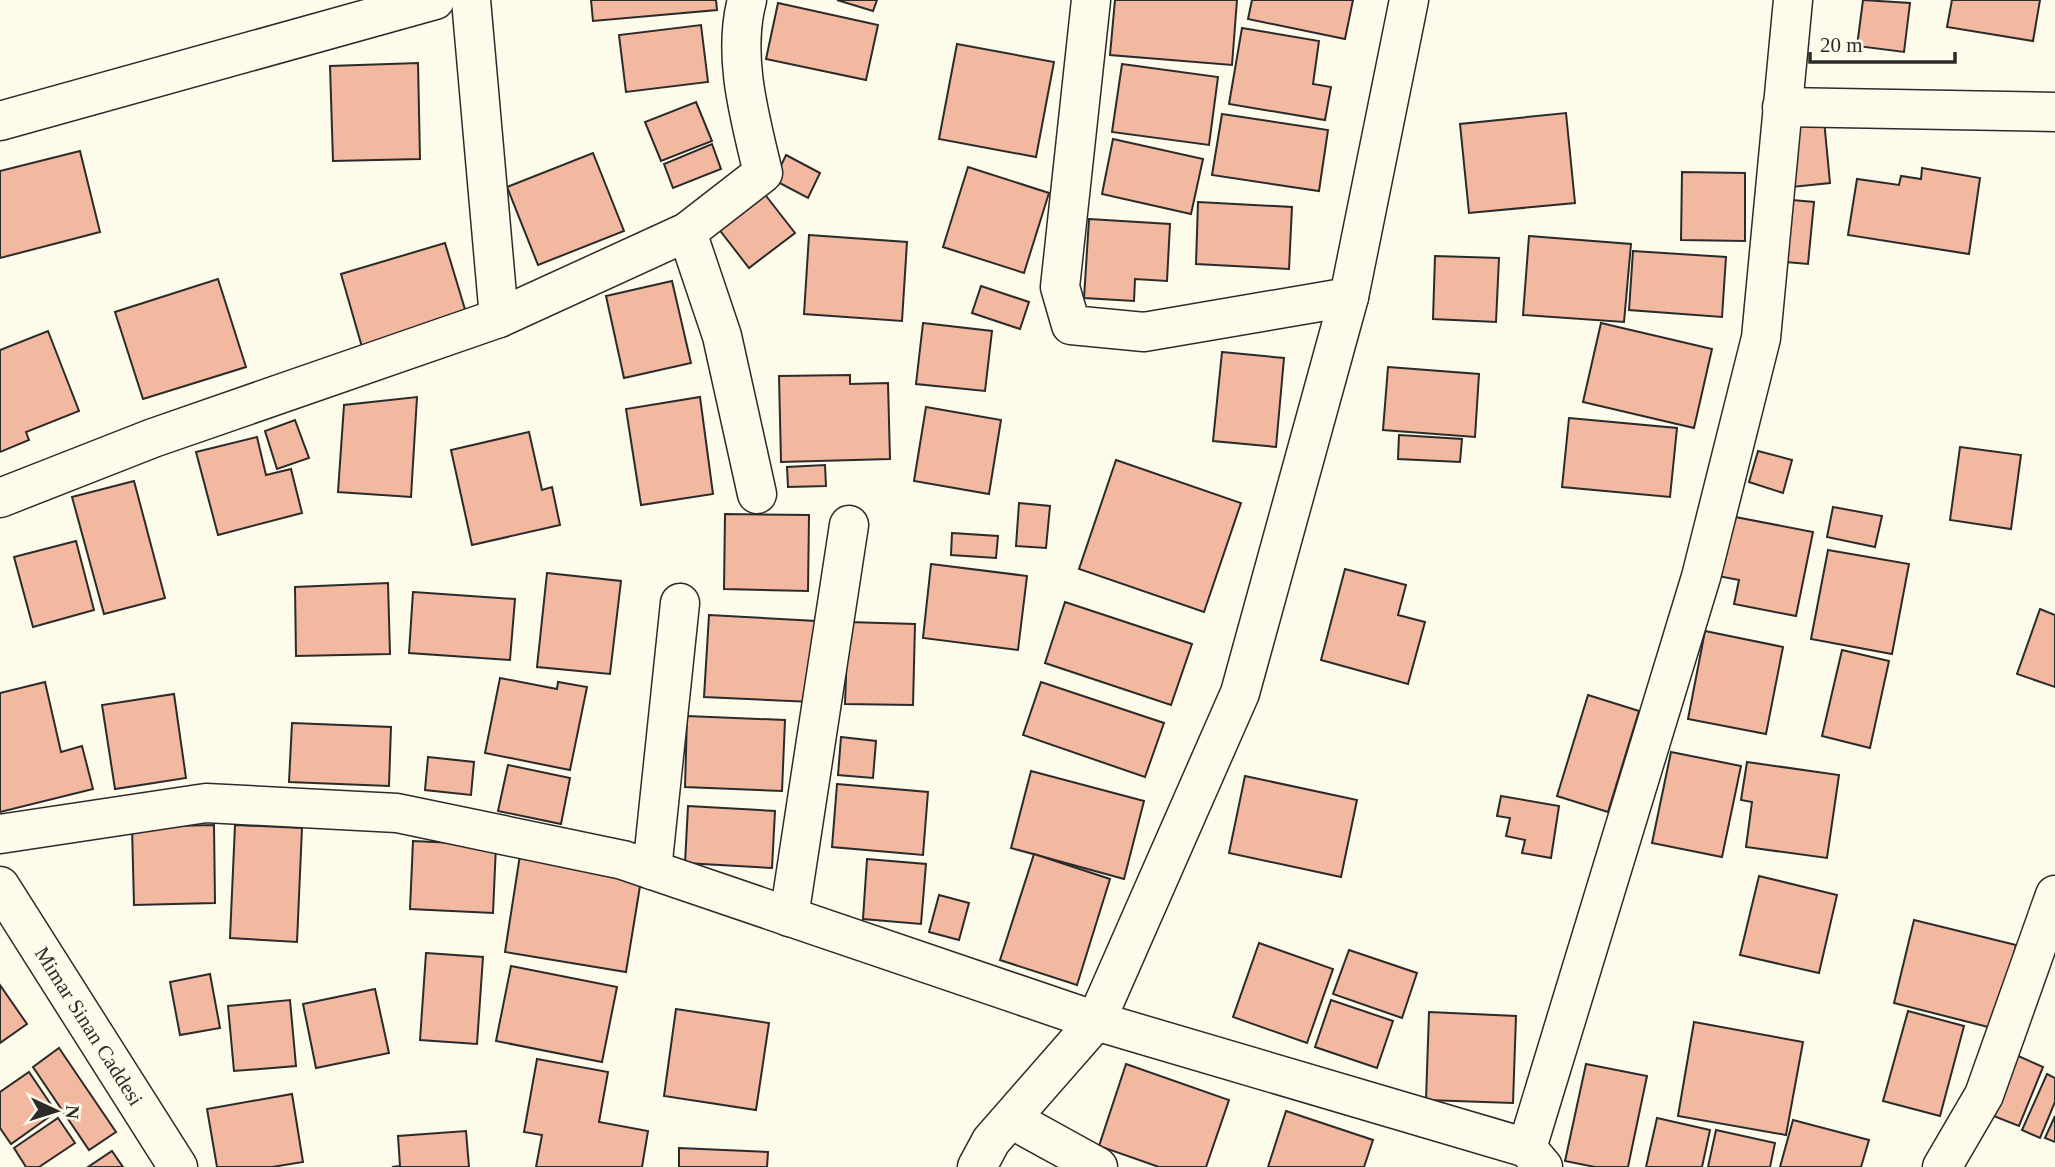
<svg xmlns="http://www.w3.org/2000/svg" width="2055" height="1167" viewBox="0 0 2055 1167" font-family="'Times New Roman',serif">
  <rect width="100%" height="100%" fill="#fdfbea"/>
  <g fill="#f2b8a0" stroke="#2b2b2b" stroke-width="2">
    <polygon points="591,0 716,0 717,10 593,21"/>
    <polygon points="837,0 877,0 873,11"/>
    <polygon points="1115,0 1237,0 1232,65 1110,55"/>
    <polygon points="1252,0 1353,0 1345,39 1248,19"/>
    <polygon points="1863,0 1910,3 1904,52 1857,46"/>
    <polygon points="1952,0 2040,0 2033,41 1947,27"/>
    <polygon points="778,3 878,25 866,80 766,59"/>
    <polygon points="701,25 708,82 626,92 619,35"/>
    <polygon points="1242,28 1319,41 1313,84 1331,87 1325,120 1229,104"/>
    <polygon points="957,44 1054,62 1036,157 939,139"/>
    <polygon points="418,63 420,159 333,161 330,66"/>
    <polygon points="1122,64 1218,77 1209,145 1112,132"/>
    <polygon points="696,102 712,141 661,161 645,122"/>
    <polygon points="1566,113 1575,203 1469,213 1460,124"/>
    <polygon points="1222,114 1328,130 1319,191 1212,175"/>
    <polygon points="1824,120 1830,183 1792,187 1787,123"/>
    <polygon points="1113,139 1203,159 1191,214 1102,194"/>
    <polygon points="712,144 721,169 673,188 664,164"/>
    <polygon points="80,151 100,232 0,258 0,171"/>
    <polygon points="593,153 624,231 538,265 507,187"/>
    <polygon points="786,155 820,173 808,198 774,180"/>
    <polygon points="968,167 1049,193 1024,273 943,247"/>
    <polygon points="1922,168 1980,178 1969,254 1848,235 1857,179 1899,185 1901,176 1921,179"/>
    <polygon points="1682,172 1745,173 1745,241 1681,240"/>
    <polygon points="763,192 795,233 749,268 718,228"/>
    <polygon points="1792,200 1814,202 1808,264 1786,262"/>
    <polygon points="1198,202 1292,207 1289,269 1196,264"/>
    <polygon points="1089,219 1170,224 1167,281 1135,279 1134,301 1084,298"/>
    <polygon points="809,235 907,242 902,321 804,314"/>
    <polygon points="1529,236 1631,244 1624,322 1523,315"/>
    <polygon points="445,243 467,316 362,347 341,274"/>
    <polygon points="1633,251 1726,257 1722,317 1629,310"/>
    <polygon points="1435,256 1499,258 1496,322 1433,319"/>
    <polygon points="218,279 246,367 143,399 115,312"/>
    <polygon points="672,281 691,363 624,378 606,296"/>
    <polygon points="981,286 1029,302 1020,329 972,313"/>
    <polygon points="923,323 992,331 985,391 916,384"/>
    <polygon points="1601,323 1712,349 1694,428 1583,402"/>
    <polygon points="48,331 79,411 26,432 29,440 0,452 0,350"/>
    <polygon points="1222,352 1284,358 1276,447 1213,441"/>
    <polygon points="1388,367 1479,374 1475,437 1383,430"/>
    <polygon points="850,375 850,384 888,383 890,459 781,462 779,376"/>
    <polygon points="417,397 411,497 338,492 344,405"/>
    <polygon points="700,397 713,494 641,505 626,409"/>
    <polygon points="926,407 1001,420 989,494 914,481"/>
    <polygon points="1569,418 1677,428 1670,497 1562,487"/>
    <polygon points="295,420 309,458 277,469 265,431"/>
    <polygon points="529,432 542,490 552,487 560,525 472,545 451,450"/>
    <polygon points="1399,435 1462,439 1460,462 1398,459"/>
    <polygon points="257,437 266,475 291,469 302,513 218,535 196,452"/>
    <polygon points="1960,447 2021,455 2011,529 1950,520"/>
    <polygon points="1758,451 1792,460 1783,493 1749,482"/>
    <polygon points="1116,460 1241,503 1204,612 1079,569"/>
    <polygon points="825,465 826,486 788,487 787,467"/>
    <polygon points="134,481 165,598 104,614 72,497"/>
    <polygon points="1019,503 1050,506 1046,548 1016,546"/>
    <polygon points="1833,507 1882,516 1875,547 1827,537"/>
    <polygon points="725,514 809,515 808,591 724,589"/>
    <polygon points="1725,515 1813,532 1796,616 1734,604 1739,580 1713,575"/>
    <polygon points="952,533 998,536 996,558 951,555"/>
    <polygon points="76,541 94,610 33,627 14,557"/>
    <polygon points="1828,550 1909,564 1892,654 1811,639"/>
    <polygon points="931,564 1027,576 1018,650 923,638"/>
    <polygon points="1345,569 1406,585 1398,615 1425,622 1408,684 1321,660"/>
    <polygon points="547,573 621,581 610,674 537,667"/>
    <polygon points="388,583 390,654 296,656 295,587"/>
    <polygon points="413,592 515,599 510,660 409,653"/>
    <polygon points="1065,602 1192,644 1171,705 1045,663"/>
    <polygon points="2040,609 2055,615 2055,687 2017,674"/>
    <polygon points="709,615 816,621 812,702 704,697"/>
    <polygon points="848,622 915,624 913,705 845,704"/>
    <polygon points="1705,631 1783,647 1766,734 1688,719"/>
    <polygon points="1842,650 1889,661 1870,748 1822,736"/>
    <polygon points="500,678 557,689 558,682 587,687 570,770 485,753"/>
    <polygon points="45,682 61,752 82,746 93,789 0,812 0,693"/>
    <polygon points="1041,682 1164,723 1145,777 1023,735"/>
    <polygon points="174,694 186,778 115,789 102,705"/>
    <polygon points="1588,695 1639,711 1608,812 1557,796"/>
    <polygon points="687,716 785,720 782,791 685,787"/>
    <polygon points="292,723 391,727 389,786 289,782"/>
    <polygon points="841,737 876,741 873,778 838,775"/>
    <polygon points="1671,752 1741,766 1722,857 1652,843"/>
    <polygon points="428,757 474,762 471,795 425,790"/>
    <polygon points="1747,762 1839,775 1827,858 1746,847 1752,802 1741,800"/>
    <polygon points="508,765 570,778 561,824 498,811"/>
    <polygon points="1031,771 1144,801 1124,879 1011,848"/>
    <polygon points="1245,776 1357,800 1341,877 1229,853"/>
    <polygon points="837,784 928,792 923,855 832,847"/>
    <polygon points="1501,796 1559,806 1551,858 1522,853 1525,840 1506,836 1510,818 1497,816"/>
    <polygon points="688,806 775,811 772,868 685,863"/>
    <polygon points="214,825 215,903 134,905 132,827"/>
    <polygon points="235,825 302,828 297,942 230,938"/>
    <polygon points="413,841 496,845 493,913 410,909"/>
    <polygon points="1034,854 1110,879 1077,985 1000,960"/>
    <polygon points="520,855 641,880 626,972 505,952"/>
    <polygon points="867,859 926,864 921,924 863,919"/>
    <polygon points="1759,876 1837,895 1819,973 1740,955"/>
    <polygon points="939,895 969,903 959,940 929,932"/>
    <polygon points="1914,920 2016,945 1996,1029 1894,1003"/>
    <polygon points="1259,943 1333,969 1307,1043 1233,1017"/>
    <polygon points="1349,950 1417,973 1402,1018 1333,994"/>
    <polygon points="426,953 483,957 477,1044 420,1040"/>
    <polygon points="511,966 617,987 602,1062 496,1041"/>
    <polygon points="210,974 220,1028 180,1035 170,982"/>
    <polygon points="0,985 27,1024 0,1043"/>
    <polygon points="375,989 389,1053 316,1068 303,1004"/>
    <polygon points="290,1000 296,1066 234,1071 228,1006"/>
    <polygon points="1331,1000 1393,1021 1377,1068 1315,1047"/>
    <polygon points="676,1009 769,1023 756,1110 664,1096"/>
    <polygon points="1908,1011 1964,1026 1940,1116 1883,1101"/>
    <polygon points="1429,1012 1516,1016 1513,1103 1426,1100"/>
    <polygon points="1694,1022 1803,1042 1786,1135 1678,1116"/>
    <polygon points="59,1048 116,1132 89,1150 33,1067"/>
    <polygon points="2016,1055 2043,1067 2019,1126 1991,1115"/>
    <polygon points="537,1059 608,1072 599,1122 648,1131 642,1167 536,1167 542,1135 524,1132"/>
    <polygon points="1126,1064 1229,1100 1206,1167 1159,1167 1099,1146"/>
    <polygon points="1586,1064 1647,1076 1628,1167 1595,1167 1565,1161"/>
    <polygon points="29,1072 56,1112 11,1144 0,1128 0,1092"/>
    <polygon points="2047,1074 2055,1078 2055,1102 2040,1138 2022,1130"/>
    <polygon points="292,1094 303,1162 272,1167 217,1167 207,1109"/>
    <polygon points="1286,1111 1373,1140 1364,1167 1268,1167"/>
    <polygon points="2055,1116 2055,1142 2045,1138"/>
    <polygon points="58,1118 75,1143 39,1167 26,1167 14,1148"/>
    <polygon points="1657,1118 1710,1130 1702,1167 1646,1167"/>
    <polygon points="1793,1120 1869,1140 1861,1167 1780,1167"/>
    <polygon points="1716,1130 1775,1143 1770,1167 1708,1167"/>
    <polygon points="466,1131 469,1167 392,1167 400,1166 398,1136"/>
    <polygon points="679,1148 768,1152 767,1167 679,1167"/>
    <polygon points="112,1151 123,1167 88,1167"/>
  </g>
  <g fill="none" stroke-linecap="round" stroke-linejoin="round">
    <g stroke="#2b2b2b" stroke-width="41">
      <g id="minor">
        <polyline points="471,0 499,318"/>
        <polyline points="1091,0 1060,287 1071,325 1144,332 1349,297"/>
        <polyline points="1782,107 2055,112"/>
        <polyline points="0,121 435,0"/>
        <polyline points="687,232 722,336 757,494"/>
        <path d="M0,498L153,438L499,318L687,232L763,173C750,118 732,56 747,0"/>
        <polyline points="0,834 206,803 397,813 623,860 1096,1021 1527,1148 1543,1167"/>
        <polyline points="652,870 680,603"/>
        <path id="s1" d="M0,886L178,1167"/>
        <polyline points="789,917 849,525"/>
        <polyline points="1011,1119 1098,1167"/>
        <polyline points="1527,1148 1701,577 1761,338 1793,0"/>
        <polyline points="977,1167 991,1141 1096,1021 1240,693 1349,297 1409,0"/>
        <polyline points="1942,1167 1984,1095 2055,895"/>
      </g>
    </g>
    <use href="#minor" stroke="#fdfbea" stroke-width="38"/>
  </g>
  <g text-anchor="middle" stroke-width="5" stroke-linejoin="round" paint-order="stroke">
    <g font-size="21" fill="#2b2b2b" stroke="#fdfbea">
      <text dy="7" stroke="none"><textPath href="#s1" startOffset="166">Mimar Sinan Caddesi</textPath></text>
    </g>
  </g>
  <g transform="translate(56 1111) rotate(94)" stroke="#fdfbea" stroke-width="5" paint-order="stroke">
  <path d="M0-5L12 26L0 18L-12 26Z" fill="#2b2b2b"/>
  <text y="-10" font-size="19" font-weight="bold" text-anchor="middle" fill="#2b2b2b">N</text>
  </g>
  <path d="M1810 52v10h145v-10" fill="none" stroke="#2b2b2b" stroke-width="3.5"/>
  <text x="1820" y="52" font-size="21" fill="#2b2b2b" stroke="#fdfbea" stroke-width="5" paint-order="stroke">20 m</text>
</svg>
